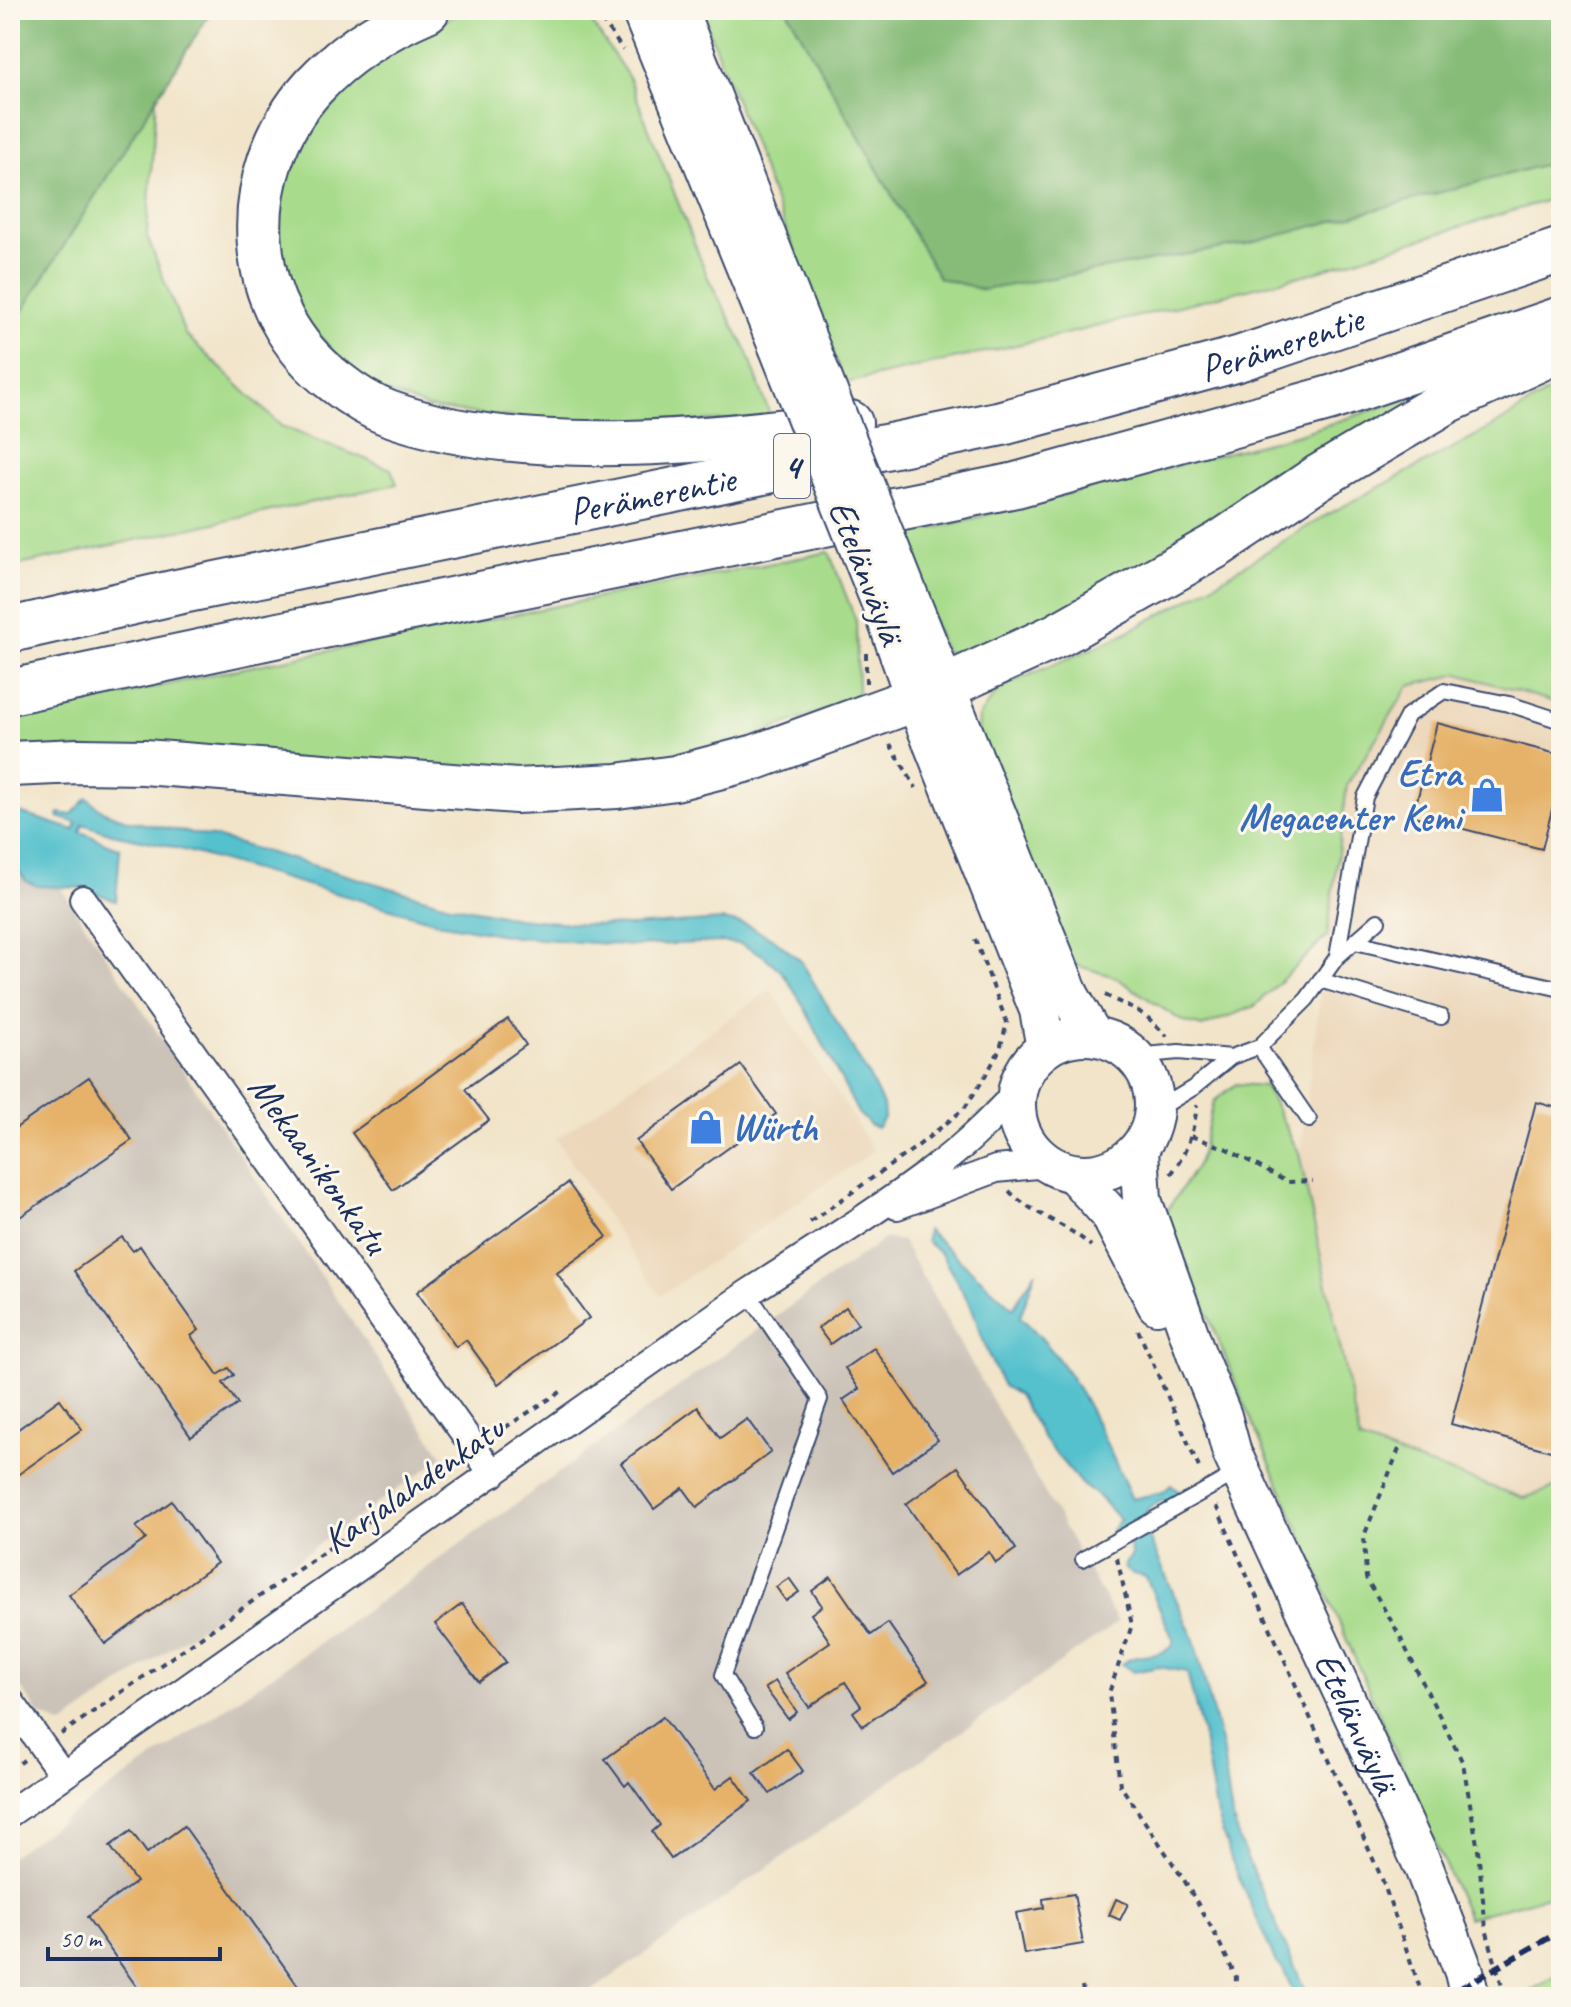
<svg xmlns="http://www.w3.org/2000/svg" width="1571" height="2007" viewBox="0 0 1571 2007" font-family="Caveat,sans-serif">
  <rect width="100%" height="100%" fill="#fbf7ec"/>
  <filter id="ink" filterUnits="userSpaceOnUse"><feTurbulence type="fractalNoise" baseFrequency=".0125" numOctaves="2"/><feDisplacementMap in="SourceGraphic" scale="16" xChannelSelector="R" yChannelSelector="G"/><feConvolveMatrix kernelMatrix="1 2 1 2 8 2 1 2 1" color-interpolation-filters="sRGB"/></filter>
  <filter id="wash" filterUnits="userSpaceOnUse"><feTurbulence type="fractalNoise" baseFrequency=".006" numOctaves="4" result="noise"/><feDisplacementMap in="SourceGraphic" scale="32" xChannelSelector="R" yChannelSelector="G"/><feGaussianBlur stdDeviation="1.8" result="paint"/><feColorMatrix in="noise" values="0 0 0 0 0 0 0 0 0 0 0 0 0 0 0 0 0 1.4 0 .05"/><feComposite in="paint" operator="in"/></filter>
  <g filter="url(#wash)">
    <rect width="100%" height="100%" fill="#f1e4c9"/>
    <g fill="#ecd7ba">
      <polygon points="1459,674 1561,704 1561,1486 1524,1498 1360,1441 1300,1153 1347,785 1409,686"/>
      <polygon points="771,989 874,1151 660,1296 556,1139"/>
    </g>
    <g fill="#cbc2b8">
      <polygon points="20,828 443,1457 62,1725 40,1715 10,1672 10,831"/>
      <polygon points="885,1238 902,1241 1118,1622 583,1997 10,1997 10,1857 396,1590"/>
    </g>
    <g fill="#a8dc8c" stroke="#628675" stroke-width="2">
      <polygon points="468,10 583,10 628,76 708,278 747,351 771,418 597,427 428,408 379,389 348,368 303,318 280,265 276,199 301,136 346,78 414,34"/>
      <polygon points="701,10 787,10 939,278 1247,244 1561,160 1561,196 1308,274 1070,333 845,383"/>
      <polygon points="156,99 147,236 185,334 281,426 391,469 397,484 10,567 10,331"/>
      <polygon points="1455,383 1071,610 954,656 944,649 901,537 1299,434"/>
      <polygon points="1561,384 1561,704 1459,674 1409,686 1347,785 1327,936 1255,1006 1202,1027 1182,1021 1115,977 1072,964 978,736 979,716 1001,687 1114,639 1186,601 1321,518 1494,426"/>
      <polygon points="829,552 856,621 858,691 854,699 750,738 686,758 565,773 10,746 10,720 218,673"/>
      <polygon points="1236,1084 1265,1086 1299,1153 1360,1441 1524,1498 1561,1486 1561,1890 1558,1893 1468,1918 1245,1406 1166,1212 1199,1162 1214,1101"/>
      <polygon points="1561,1973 1561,1997 1520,1997"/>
    </g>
    <g fill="#86bc78" stroke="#50766b" stroke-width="2">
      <polygon points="10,10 212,10 10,331"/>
      <polygon points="787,10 1561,10 1561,160 1247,244 983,290 939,278"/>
    </g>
    <g fill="#54c1cd" stroke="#387896" stroke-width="2">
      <path d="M87,798L104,812L130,821L218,838L450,905L517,918L578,924L630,926L723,920L747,925L774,939L801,961L870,1078L883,1105L884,1118L877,1128L870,1125L858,1113L803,1005L783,973L763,955L740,944L722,942L634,946L515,937L444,924L166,845L112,834L83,824L80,832C95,836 106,846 120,848L116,901L84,888L37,886L26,881L10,858V812L21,813L74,830L77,823L58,817L59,813L71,815Z"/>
      <path d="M927,1230L1013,1308L1036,1271L1020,1317C1075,1365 1102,1434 1132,1499L1163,1492L1171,1485L1179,1492L1180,1497L1170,1503L1163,1500L1149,1508L1141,1519L1194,1640L1222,1747L1231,1811L1239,1840L1308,1997H1296L1283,1969L1275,1961L1231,1859L1217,1816L1202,1732L1187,1672L1159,1667L1133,1672L1122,1664C1137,1651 1159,1660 1173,1645V1639L1146,1577L1130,1573L1125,1569L1124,1565L1132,1555L1127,1540L1112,1537V1530L1120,1520L1099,1497L1082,1485L1045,1441L1018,1395L1003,1386L988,1354L971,1306L941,1254L926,1241Z"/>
    </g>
    <g id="blocks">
      <g fill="#e6b269">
        <polygon points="1437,723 1561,755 1561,774 1542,849 1413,816"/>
        <polygon points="508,1019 526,1045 465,1089 489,1120 393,1190 352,1133"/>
        <polygon points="741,1065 776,1114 671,1189 636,1141"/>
        <polygon points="89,1077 132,1140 17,1219 10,1210 10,1132"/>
        <polygon points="1536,1102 1561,1109 1561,1443 1558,1453 1451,1424"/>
        <polygon points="568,1183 607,1237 557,1273 589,1318 498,1384 466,1340 456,1347 417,1292"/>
        <polygon points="122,1237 133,1251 140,1246 199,1330 191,1336 218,1375 229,1368 234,1375 223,1383 238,1404 191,1437 74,1271"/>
        <polygon points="846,1307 858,1324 830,1344 818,1328"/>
        <polygon points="874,1348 938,1440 892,1472 843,1400 859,1389 845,1368"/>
        <polygon points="60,1399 82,1429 16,1476 10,1469 10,1435"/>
        <polygon points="698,1407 720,1438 747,1419 771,1452 697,1507 683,1488 654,1509 621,1463"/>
        <polygon points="958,1467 1016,1549 996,1563 989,1552 956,1575 906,1504"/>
        <polygon points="172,1501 217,1563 105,1644 69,1595 146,1539 136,1527"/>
        <polygon points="831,1577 871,1635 888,1623 928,1681 863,1726 853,1712 861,1706 845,1682 809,1707 785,1673 830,1642 811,1614 822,1606 812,1591"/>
        <polygon points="789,1578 799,1592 786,1601 776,1587"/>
        <polygon points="462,1604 506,1662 479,1682 435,1624"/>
        <polygon points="775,1681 797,1712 788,1719 765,1688"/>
        <polygon points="663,1717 715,1789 733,1776 751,1801 671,1859 652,1832 660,1825 629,1782 625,1786 605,1759"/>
        <polygon points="787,1749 803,1771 770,1794 754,1773"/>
        <polygon points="184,1826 306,1997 144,1997 87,1917 136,1882 110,1846 131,1831 147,1853"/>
        <polygon points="1074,1894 1083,1944 1024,1954 1016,1913 1044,1908 1043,1899"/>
        <polygon points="1116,1899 1128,1904 1120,1920 1109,1915"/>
      </g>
    </g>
  </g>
  <g filter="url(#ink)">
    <use href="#blocks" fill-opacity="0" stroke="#3b4a6e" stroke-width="2"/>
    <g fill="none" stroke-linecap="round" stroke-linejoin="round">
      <g stroke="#3b4a6e" stroke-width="18">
        <g id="service">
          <polyline points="1355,942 1561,989"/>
          <polyline points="1337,957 1365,797 1408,715 1444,691 1509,704 1561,721"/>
          <polyline points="1320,980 1441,1017"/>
          <polyline points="1259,1047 1309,1120"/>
          <polyline points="1134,1056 1179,1052 1231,1057"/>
          <polyline points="1155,1111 1193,1088 1231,1057 1259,1047 1307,999 1337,957 1378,921"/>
          <polyline points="748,1293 820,1399 723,1675 755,1727"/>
          <polyline points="1083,1559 1240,1471"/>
        </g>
      </g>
      <g stroke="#3b4a6e" stroke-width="30">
        <g id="minor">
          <polyline points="83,899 493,1474"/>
          <polyline points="897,1206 996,1169 1047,1164"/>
          <polyline points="10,1701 63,1775"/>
          <path d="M10,1813L748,1293C813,1251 880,1210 941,1163C969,1142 993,1117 1017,1092"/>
        </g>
      </g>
      <g stroke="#3b4a6e" stroke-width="42">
        <g id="secondary">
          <polyline points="641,10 777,344"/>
          <polyline points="678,10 805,334"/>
          <polyline points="908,594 1070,996 1093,1036"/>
          <polyline points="882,606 915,699 1039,1010 1046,1048"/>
          <circle cx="1085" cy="1105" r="69"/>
          <path id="s1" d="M1139,1150L1142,1200L1196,1353L1222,1416L1232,1453L1424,1868L1464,1972L1470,1997"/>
          <polyline points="1074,1174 1109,1213 1157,1305"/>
        </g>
      </g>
      <g stroke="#3b4a6e" stroke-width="48">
        <g id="motorway">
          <path d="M427,10C385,28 344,53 313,87C235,174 241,311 336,382C351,394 369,406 388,413C521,461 711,442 850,423"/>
          <path id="s2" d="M10,630L177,592L1002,423L1238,359L1561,250"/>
          <polyline points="10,692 274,636 1016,485 1331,398 1561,319"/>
          <polyline points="10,764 79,761 144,762 516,791 617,786 675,778 756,757 929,694 1058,635 1219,544 1319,477 1447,401 1561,349"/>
        </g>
      </g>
      <g stroke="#3b4a6e" stroke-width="4" stroke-dasharray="6 6" stroke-linecap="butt">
        <polyline points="595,10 623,50"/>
        <polyline points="866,653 866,684"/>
        <polyline points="890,744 916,788"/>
        <polyline points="1105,995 1145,1015 1167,1036"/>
        <polyline points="1191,1136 1227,1149 1287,1182 1313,1181"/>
        <path d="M1171,1174C1187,1153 1194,1131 1197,1105"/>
        <path d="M1009,1191C1033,1215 1067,1224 1091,1246"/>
        <polyline points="810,1222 919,1145 964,1109 985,1077 1000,1049 1007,1023 973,934"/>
        <polyline points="1138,1330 1201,1472"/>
        <polyline points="495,1434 565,1389"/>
        <polyline points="1399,1449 1364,1536 1366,1578 1396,1629 1463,1763 1478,1850 1486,1929 1505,1997"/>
        <polyline points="1216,1506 1382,1879 1423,1997"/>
        <polyline points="1117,1558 1132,1625 1109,1693 1120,1785 1184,1880 1214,1932 1236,1977 1235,1997"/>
        <polyline points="61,1734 455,1461"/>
        <polyline points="10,1770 24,1760"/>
        <polyline points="1082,1986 1084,1997"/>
      </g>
      <use href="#service" stroke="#fff" stroke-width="14"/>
      <use href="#minor" stroke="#fff" stroke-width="26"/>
      <use href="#secondary" stroke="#fff" stroke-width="38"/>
      <use href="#motorway" stroke="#fff" stroke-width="44"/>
      <polyline stroke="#1b2f5e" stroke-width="6" stroke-dasharray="12 6" stroke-linecap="butt" points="1445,1997 1561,1931"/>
      <g stroke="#3b4a6e" stroke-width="42" stroke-linecap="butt">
        <g id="secondary-bridge">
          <polyline points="805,334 908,594"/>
          <polyline points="777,344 882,606"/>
        </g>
      </g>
      <use href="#secondary-bridge" stroke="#fff" stroke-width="38"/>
    </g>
  </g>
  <defs>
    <g id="shop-bare" transform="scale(2.76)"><path d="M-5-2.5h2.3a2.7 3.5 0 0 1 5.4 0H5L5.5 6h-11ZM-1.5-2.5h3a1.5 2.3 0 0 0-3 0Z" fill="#3f7fe0" stroke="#fbf7ec" stroke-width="2.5" paint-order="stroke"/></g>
  </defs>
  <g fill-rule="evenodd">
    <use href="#shop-bare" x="1487" y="795"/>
    <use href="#shop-bare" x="706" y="1127"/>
  </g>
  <g text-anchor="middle" stroke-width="6" stroke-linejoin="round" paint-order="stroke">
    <rect fill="#fbf7ec" stroke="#5e6b89" stroke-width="2" x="774" y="434" width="36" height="64" rx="6"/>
    <g font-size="36" font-weight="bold" fill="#1b2f5e">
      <text x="792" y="479">4</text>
    </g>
    <g font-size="38" fill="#1b2f5e" stroke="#fbf7ec">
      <text dy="13" stroke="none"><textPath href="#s2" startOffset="1304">Perämerentie</textPath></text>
      <text dy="13" stroke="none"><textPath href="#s2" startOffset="656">Perämerentie</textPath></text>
      <text transform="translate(867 572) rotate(69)" y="13">Etelänväylä</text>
      <text transform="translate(319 1164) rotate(54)" y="13">Mekaanikonkatu</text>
      <text transform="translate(413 1484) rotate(-35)" y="13">Karjalahdenkatu</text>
      <text dy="13" stroke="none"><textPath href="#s1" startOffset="616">Etelänväylä</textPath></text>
    </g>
    <g font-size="38" font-weight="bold" fill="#366cbe" stroke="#fbf7ec" text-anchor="end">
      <text x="1461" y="786">Etra<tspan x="1461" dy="44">Megacenter Kemi</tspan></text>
      <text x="732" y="1140" text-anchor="start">Würth</text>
    </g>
  </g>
  <rect width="1571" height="2007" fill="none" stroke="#fbf7ec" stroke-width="40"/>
  <path d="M48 1947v12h172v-12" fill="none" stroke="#1b2f5e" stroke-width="4"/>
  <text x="60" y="1947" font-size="24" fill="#1b2f5e" stroke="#fbf7ec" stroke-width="6" paint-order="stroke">50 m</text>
</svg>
